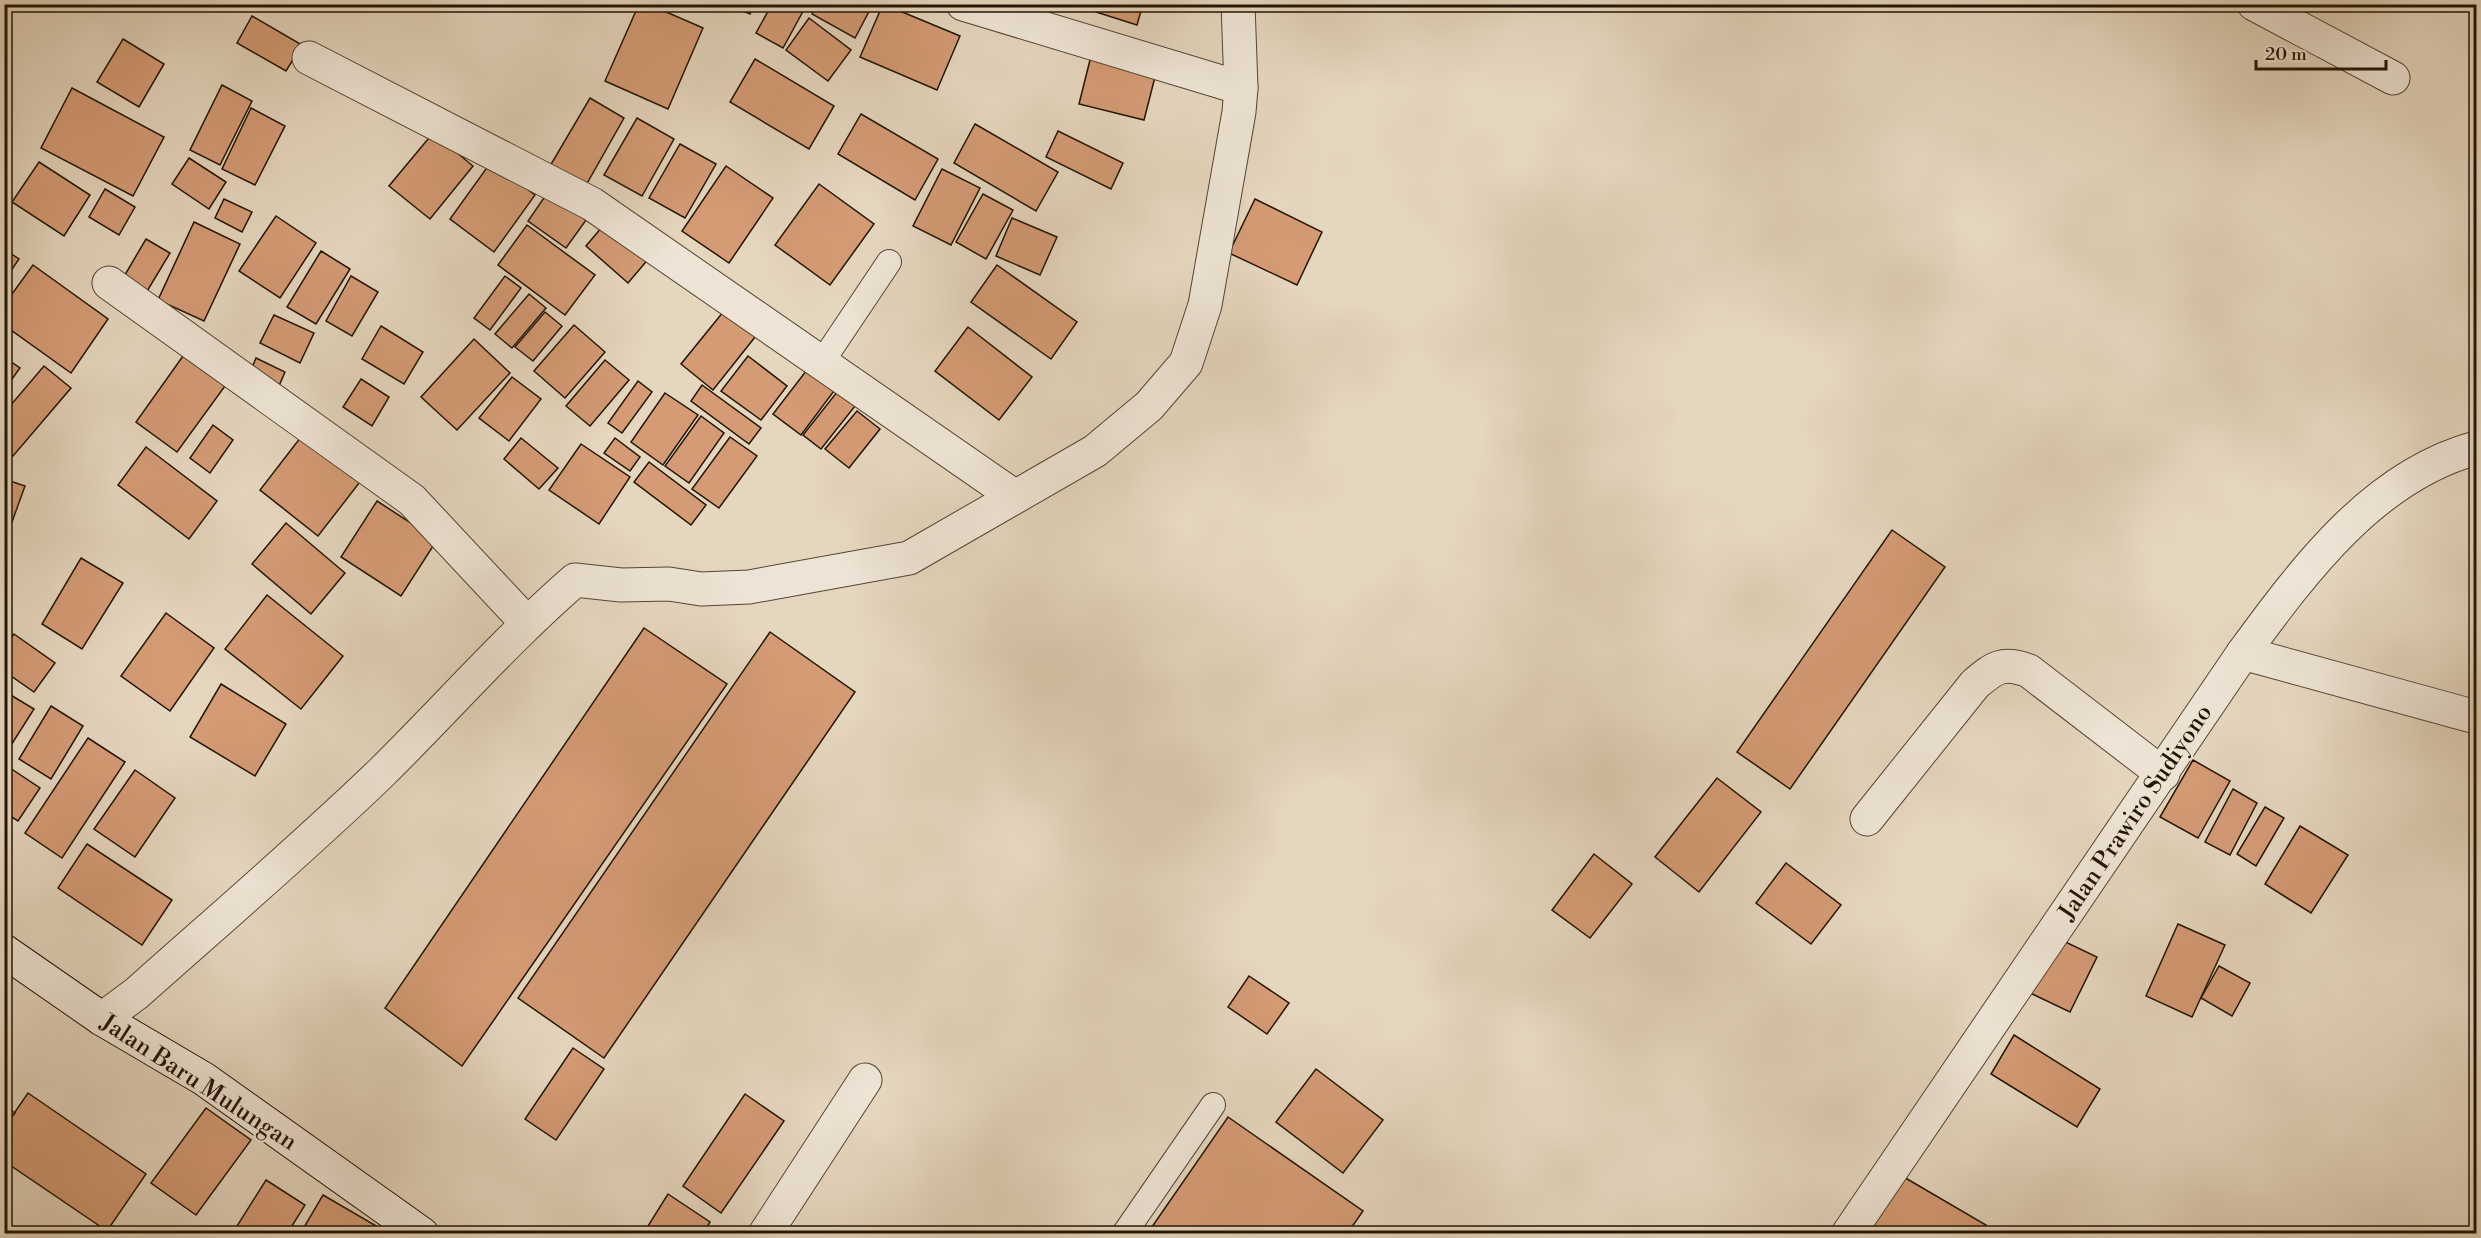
<svg xmlns="http://www.w3.org/2000/svg" width="2481" height="1238" viewBox="0 0 2481 1238" font-family="'Libre Bodoni',serif">
  <rect width="100%" height="100%" fill="#e5d6be"/>
  <filter id="stains"><feTurbulence type="fractalNoise" baseFrequency=".00333" numOctaves="4"/><feColorMatrix values="0 0 0 0 .2 0 0 0 0 .09 0 0 0 0 .02 0 0 0 .5 -.17"/></filter>
  <radialGradient id="worn" r=".72"><stop offset=".6" stop-color="#630" stop-opacity="0"/><stop offset="1" stop-color="#630" stop-opacity=".3"/></radialGradient>
  <g fill="#d49b75" stroke="#231503" stroke-width="1.5">
    <polygon points="639,4 648,4 703,28 668,109 605,81"/>
    <polygon points="727,4 754,4 750,14"/>
    <polygon points="772,4 807,4 783,48 756,33"/>
    <polygon points="817,4 873,4 855,38 812,14"/>
    <polygon points="883,4 960,36 937,90 860,57"/>
    <polygon points="1098,4 1143,4 1137,25 1096,12"/>
    <polygon points="252,16 302,45 286,71 237,43"/>
    <polygon points="809,18 851,50 828,81 786,50"/>
    <polygon points="123,39 164,64 139,107 97,82"/>
    <polygon points="1091,56 1156,73 1144,120 1079,104"/>
    <polygon points="755,59 834,106 809,149 730,102"/>
    <polygon points="222,85 252,101 220,165 190,150"/>
    <polygon points="72,88 164,137 133,196 41,148"/>
    <polygon points="590,98 624,118 585,187 550,166"/>
    <polygon points="251,108 285,126 255,185 222,169"/>
    <polygon points="861,114 938,159 915,200 838,154"/>
    <polygon points="637,118 674,139 642,196 604,175"/>
    <polygon points="975,124 1058,172 1036,211 954,163"/>
    <polygon points="1058,131 1123,163 1111,189 1046,157"/>
    <polygon points="433,133 473,166 430,219 389,186"/>
    <polygon points="680,144 716,164 685,218 649,198"/>
    <polygon points="189,158 226,182 209,209 172,184"/>
    <polygon points="39,162 90,195 64,236 12,202"/>
    <polygon points="491,162 535,195 494,252 450,219"/>
    <polygon points="726,166 773,198 729,263 682,231"/>
    <polygon points="942,169 980,188 951,245 913,226"/>
    <polygon points="819,184 874,224 830,285 775,245"/>
    <polygon points="105,189 135,207 119,235 89,217"/>
    <polygon points="550,189 589,216 566,248 528,221"/>
    <polygon points="983,194 1013,210 986,259 956,242"/>
    <polygon points="224,199 252,212 242,232 215,218"/>
    <polygon points="1255,199 1322,232 1297,285 1229,253"/>
    <polygon points="276,216 316,243 280,298 239,271"/>
    <polygon points="1012,218 1057,237 1040,275 996,256"/>
    <polygon points="607,221 650,257 628,283 586,246"/>
    <polygon points="194,222 240,244 204,321 158,300"/>
    <polygon points="527,225 595,275 565,315 498,265"/>
    <polygon points="146,239 170,253 143,298 119,285"/>
    <polygon points="4,249 19,259 4,281"/>
    <polygon points="321,251 350,269 316,324 287,307"/>
    <polygon points="33,265 108,319 71,373 4,325 4,305"/>
    <polygon points="997,265 1077,322 1051,359 971,302"/>
    <polygon points="351,276 378,292 352,336 326,321"/>
    <polygon points="505,276 521,288 490,330 474,318"/>
    <polygon points="529,294 546,308 512,348 495,334"/>
    <polygon points="732,301 763,327 713,390 681,364"/>
    <polygon points="545,312 562,326 533,361 515,347"/>
    <polygon points="274,315 314,333 300,363 260,343"/>
    <polygon points="574,325 605,352 565,398 534,371"/>
    <polygon points="381,326 423,352 404,384 362,359"/>
    <polygon points="968,327 1032,377 999,420 935,371"/>
    <polygon points="474,339 510,373 457,430 421,397"/>
    <polygon points="183,356 225,386 177,452 136,422"/>
    <polygon points="748,356 787,386 761,420 721,391"/>
    <polygon points="4,357 20,368 4,390"/>
    <polygon points="256,358 285,372 278,388 249,375"/>
    <polygon points="605,360 629,380 590,426 566,406"/>
    <polygon points="813,362 840,383 801,435 773,414"/>
    <polygon points="44,366 71,388 13,456 4,449 4,413"/>
    <polygon points="512,377 541,399 509,441 479,418"/>
    <polygon points="361,379 389,397 372,426 343,407"/>
    <polygon points="638,381 652,392 622,433 608,423"/>
    <polygon points="845,382 863,396 821,449 803,435"/>
    <polygon points="702,385 761,428 749,444 691,401"/>
    <polygon points="665,393 698,415 663,465 631,442"/>
    <polygon points="857,411 880,429 849,468 825,449"/>
    <polygon points="701,416 724,433 689,483 665,466"/>
    <polygon points="213,425 233,440 210,473 190,458"/>
    <polygon points="304,433 363,478 318,536 260,490"/>
    <polygon points="730,437 757,456 719,508 692,489"/>
    <polygon points="521,438 558,468 539,489 504,459"/>
    <polygon points="615,438 640,457 630,471 604,453"/>
    <polygon points="581,444 630,477 599,524 549,490"/>
    <polygon points="146,447 217,501 189,539 118,485"/>
    <polygon points="649,462 706,505 691,525 634,482"/>
    <polygon points="4,479 25,486 4,544"/>
    <polygon points="377,501 437,540 401,596 341,557"/>
    <polygon points="286,523 345,573 311,614 252,564"/>
    <polygon points="1892,530 1945,567 1790,789 1737,752"/>
    <polygon points="81,558 123,583 82,649 42,624"/>
    <polygon points="267,595 343,656 301,709 225,649"/>
    <polygon points="166,613 214,648 170,711 121,676"/>
    <polygon points="644,628 727,684 462,1066 385,1008"/>
    <polygon points="770,632 855,692 604,1058 518,998"/>
    <polygon points="14,634 55,663 34,692 4,671 4,647"/>
    <polygon points="221,684 286,724 255,776 190,737"/>
    <polygon points="4,691 34,709 8,750 4,748"/>
    <polygon points="51,706 83,726 51,779 19,759"/>
    <polygon points="88,738 125,762 62,858 25,833"/>
    <polygon points="2193,760 2230,781 2198,838 2160,817"/>
    <polygon points="4,764 40,788 18,821 4,812"/>
    <polygon points="135,770 175,798 135,857 94,829"/>
    <polygon points="1717,778 1761,812 1699,892 1655,857"/>
    <polygon points="2233,789 2257,803 2230,855 2205,842"/>
    <polygon points="2265,807 2284,818 2256,866 2237,854"/>
    <polygon points="2300,826 2348,855 2311,913 2265,884"/>
    <polygon points="87,844 172,900 142,945 58,888"/>
    <polygon points="1594,854 1632,884 1590,938 1552,910"/>
    <polygon points="1786,863 1841,905 1811,944 1756,903"/>
    <polygon points="2178,924 2225,945 2192,1017 2146,996"/>
    <polygon points="2055,937 2097,957 2070,1012 2028,992"/>
    <polygon points="2219,966 2250,983 2232,1016 2201,998"/>
    <polygon points="1249,976 1289,1003 1267,1034 1228,1007"/>
    <polygon points="2014,1035 2100,1089 2077,1127 1991,1074"/>
    <polygon points="573,1048 604,1069 556,1140 525,1119"/>
    <polygon points="1316,1069 1383,1120 1343,1173 1276,1122"/>
    <polygon points="28,1093 146,1174 107,1231 4,1161 4,1128"/>
    <polygon points="745,1094 784,1121 721,1213 683,1186"/>
    <polygon points="4,1105 15,1113 4,1125"/>
    <polygon points="206,1108 251,1140 196,1215 151,1183"/>
    <polygon points="1228,1117 1363,1211 1347,1234 1147,1234"/>
    <polygon points="1902,1176 1986,1225 1981,1234 1868,1234"/>
    <polygon points="266,1180 305,1205 287,1234 232,1234"/>
    <polygon points="668,1194 710,1222 703,1234 643,1234"/>
    <polygon points="323,1195 390,1234 300,1234"/>
  </g>
  <g fill="none" stroke-linecap="round" stroke-linejoin="round">
    <g stroke="#544532" stroke-width="26">
      <g id="lane">
        <polyline points="822,362 889,262"/>
        <polyline points="1124,1234 1213,1105"/>
      </g>
    </g>
    <g stroke="#544532" stroke-width="35">
      <g id="street">
        <polyline points="963,4 1241,88"/>
        <polyline points="2254,4 2393,78"/>
        <polyline points="309,58 592,204 1014,496"/>
        <polyline points="109,283 412,500 526,622"/>
        <polyline points="2243,653 2476,717"/>
        <path d="M1867,819L1975,684C1995,667 2003,661 2029,671L2163,774"/>
        <path d="M102,1019L137,993C219,920 302,849 381,773C446,709 506,640 575,580L621,585L669,584L701,589L749,587L909,558L1095,451L1149,406L1186,363L1205,305L1239,112L1241,88L1238,4"/>
        <polyline points="765,1234 865,1080"/>
        <path d="M1848,1234L2243,653C2304,570 2373,476 2476,448"/>
      </g>
    </g>
    <g stroke="#231503" stroke-width="35">
      <polyline id="secondary" points="4,951 102,1019 204,1079 422,1234"/>
    </g>
    <use href="#lane" stroke="#eee4d5" stroke-width="24"/>
    <use href="#street" stroke="#eee4d5" stroke-width="33"/>
    <use href="#secondary" stroke="#eee4d5" stroke-width="33"/>
  </g>
  <g text-anchor="middle" stroke-width="4.5" stroke-linejoin="round" paint-order="stroke">
    <g font-size="24" fill="#231503" stroke="#eee4d5">
      <text transform="translate(2135 812) rotate(-56)" y="8">Jalan Prawiro Sudiyono</text>
      <text transform="translate(199 1082) rotate(33)" y="8">Jalan Baru Mulungan</text>
    </g>
  </g>
  <rect width="2481" height="1238" fill="none" stroke="#e5d6be" stroke-width="24"/>
  <rect x="6" y="6" width="2469" height="1226" fill="none" stroke="#231503" stroke-width="3"/>
  <rect x="12" y="12" width="2457" height="1214" fill="none" stroke="#231503" stroke-width="1.5"/>
  <path d="M2256 60v9h130v-9" fill="none" stroke="#231503" stroke-width="3"/>
  <text x="2265" y="60" font-size="18" fill="#231503" stroke="#eee4d5" stroke-width="4.5" paint-order="stroke">20 m</text>
  <rect width="100%" height="100%" filter="url(#stains)"/>
  <rect width="100%" height="100%" fill="url(#worn)"/>
</svg>
